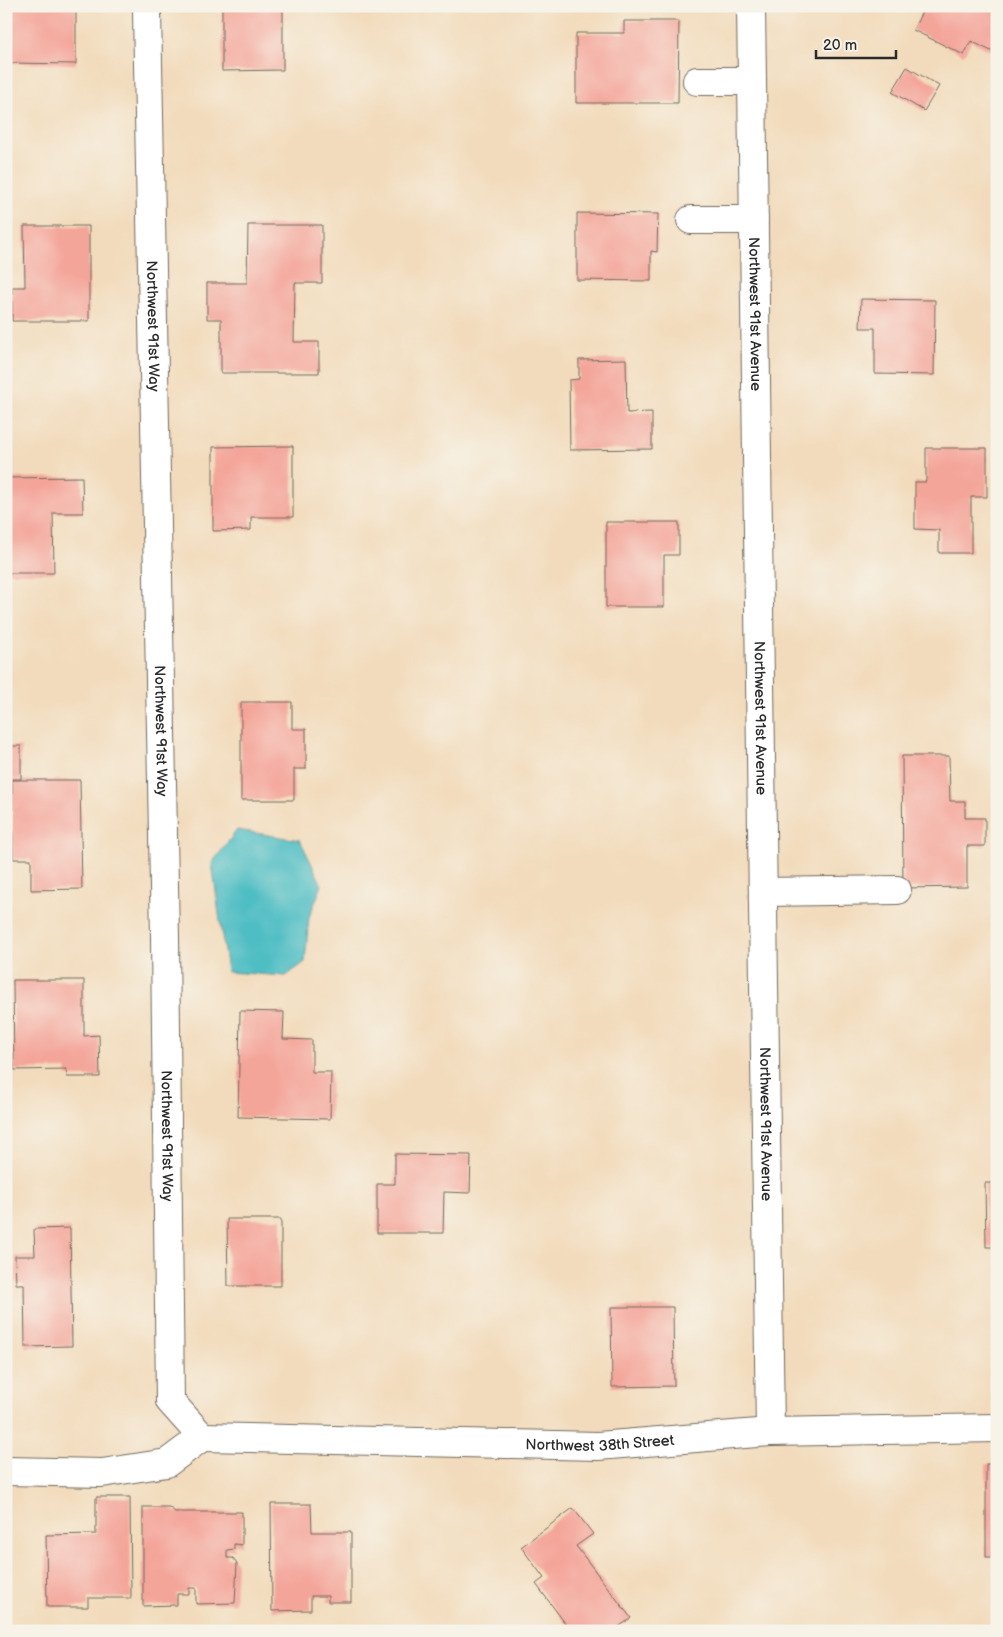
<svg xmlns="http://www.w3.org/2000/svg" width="1003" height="1637" viewBox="0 0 1003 1637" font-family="'Balsamiq Sans',sans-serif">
  <rect width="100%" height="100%" fill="#f7f3e8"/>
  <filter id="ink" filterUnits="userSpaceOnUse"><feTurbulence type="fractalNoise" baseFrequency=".02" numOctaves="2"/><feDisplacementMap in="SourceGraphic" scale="10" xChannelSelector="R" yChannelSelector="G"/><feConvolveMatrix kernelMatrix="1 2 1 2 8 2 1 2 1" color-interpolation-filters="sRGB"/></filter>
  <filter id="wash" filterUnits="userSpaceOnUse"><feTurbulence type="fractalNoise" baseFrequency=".0096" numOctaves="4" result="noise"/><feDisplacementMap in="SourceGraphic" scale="20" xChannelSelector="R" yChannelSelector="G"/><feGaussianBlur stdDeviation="1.12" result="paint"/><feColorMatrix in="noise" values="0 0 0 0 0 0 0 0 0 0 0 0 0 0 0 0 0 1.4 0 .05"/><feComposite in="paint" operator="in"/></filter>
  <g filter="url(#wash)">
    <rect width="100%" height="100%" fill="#f2dbbc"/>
    <polygon fill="#4fbec4" stroke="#3d7478" points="237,830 300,840 322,885 309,917 305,962 286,976 227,972 212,863"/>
    <g id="blocks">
      <g fill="#f4a59a">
        <polygon points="6,6 76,6 76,64 6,63"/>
        <polygon points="222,6 283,6 283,70 222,71"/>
        <polygon points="925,6 997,6 997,54 971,41 964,55 913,30"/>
        <polygon points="624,21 679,21 678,103 576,103 576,33 624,33"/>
        <polygon points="907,67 939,86 924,111 892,92"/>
        <polygon points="577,213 658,214 657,252 651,251 651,281 577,280"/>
        <polygon points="248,225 322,225 322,283 295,283 294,342 319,342 319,373 221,373 221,319 207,319 207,283 247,283"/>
        <polygon points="24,226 89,226 89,321 12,321 12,287 25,287"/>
        <polygon points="861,299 935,300 934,375 875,374 875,328 860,328"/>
        <polygon points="626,359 627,413 652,412 652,449 570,450 569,380 579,379 579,360"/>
        <polygon points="293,446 293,517 251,517 251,530 213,531 213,447"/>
        <polygon points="926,448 987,448 987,497 971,497 971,553 939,553 939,530 915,529 915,482 926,482"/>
        <polygon points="82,477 83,513 53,513 54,573 6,573 6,478"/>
        <polygon points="606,522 679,522 679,555 664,555 664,607 606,607"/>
        <polygon points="241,702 292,702 292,729 306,729 306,769 294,769 294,800 241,800"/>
        <rect x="6" y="746" width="15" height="33"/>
        <polygon points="902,756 949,756 950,801 965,801 965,818 985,818 985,846 967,846 967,887 903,888"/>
        <polygon points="12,780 80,780 82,889 31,890 31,859 13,859"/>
        <polygon points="13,980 84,980 84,1036 99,1035 100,1077 67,1077 66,1069 14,1070"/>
        <polygon points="240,1011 284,1012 283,1039 312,1040 312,1072 331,1072 330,1119 238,1117"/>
        <polygon points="395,1154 471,1155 470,1193 444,1192 443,1233 377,1233 377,1184 395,1184"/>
        <polygon points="985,1183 997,1183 997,1247 986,1247"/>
        <polygon points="227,1219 281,1219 281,1286 228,1286"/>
        <polygon points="70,1228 72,1346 25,1347 24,1284 16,1284 15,1256 35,1256 34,1229"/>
        <polygon points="611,1307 673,1307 674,1386 612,1387"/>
        <rect x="986" y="1464" width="11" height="93"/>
        <polygon points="96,1497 130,1497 131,1598 88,1598 88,1607 47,1607 46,1535 96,1534"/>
        <polygon points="271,1504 311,1504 312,1532 351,1532 351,1602 328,1602 328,1596 311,1596 311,1610 272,1611"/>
        <polygon points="143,1507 169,1507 175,1512 242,1512 242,1545 234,1544 234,1549 227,1550 227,1558 233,1558 237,1563 235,1603 196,1604 196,1588 189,1588 189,1594 177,1594 177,1605 143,1606"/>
        <polygon points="573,1508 593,1534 576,1546 631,1618 613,1631 571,1631 536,1584 544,1578 521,1547"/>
      </g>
    </g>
  </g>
  <g filter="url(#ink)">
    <use href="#blocks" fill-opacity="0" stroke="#71695e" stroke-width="1"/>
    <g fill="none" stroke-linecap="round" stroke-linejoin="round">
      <g stroke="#71695e" stroke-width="30">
        <g id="minor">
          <path id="s1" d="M751,6L770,1432"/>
          <path id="s2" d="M147,12L165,937L170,1401L202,1437"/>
          <polyline points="697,81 752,81"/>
          <polyline points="691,220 754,220"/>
          <polyline points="763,892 897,890"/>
          <path id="s3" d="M202,1437L598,1446L770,1432L997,1428"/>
          <polyline points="6,1471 102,1473 167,1463 202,1437"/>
        </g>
      </g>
      <use href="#minor" stroke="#fff" stroke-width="28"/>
    </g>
  </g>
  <g text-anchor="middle" stroke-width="4.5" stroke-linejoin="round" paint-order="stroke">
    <g font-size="15" fill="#2b2b2b" stroke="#f7f3e8">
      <text dy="5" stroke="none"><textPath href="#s1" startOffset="308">Northwest 91st Avenue</textPath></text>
      <text dy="5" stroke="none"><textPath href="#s2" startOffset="314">Northwest 91st Way</textPath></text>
      <text dy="5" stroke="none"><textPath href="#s1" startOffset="712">Northwest 91st Avenue</textPath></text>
      <text dy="5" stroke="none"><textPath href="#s2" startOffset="719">Northwest 91st Way</textPath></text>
      <text dy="5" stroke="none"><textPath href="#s1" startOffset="1118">Northwest 91st Avenue</textPath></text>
      <text dy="5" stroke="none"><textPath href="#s2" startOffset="1124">Northwest 91st Way</textPath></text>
      <text dy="5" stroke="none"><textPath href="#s3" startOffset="398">Northwest 38th Street</textPath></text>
    </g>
  </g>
  <rect width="1003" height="1637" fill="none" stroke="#f7f3e8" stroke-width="25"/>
  <path d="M816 50v8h80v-8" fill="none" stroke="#2b2b2b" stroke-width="2.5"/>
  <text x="823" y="50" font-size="15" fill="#2b2b2b" stroke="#f7f3e8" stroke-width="4" paint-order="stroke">20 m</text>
</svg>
